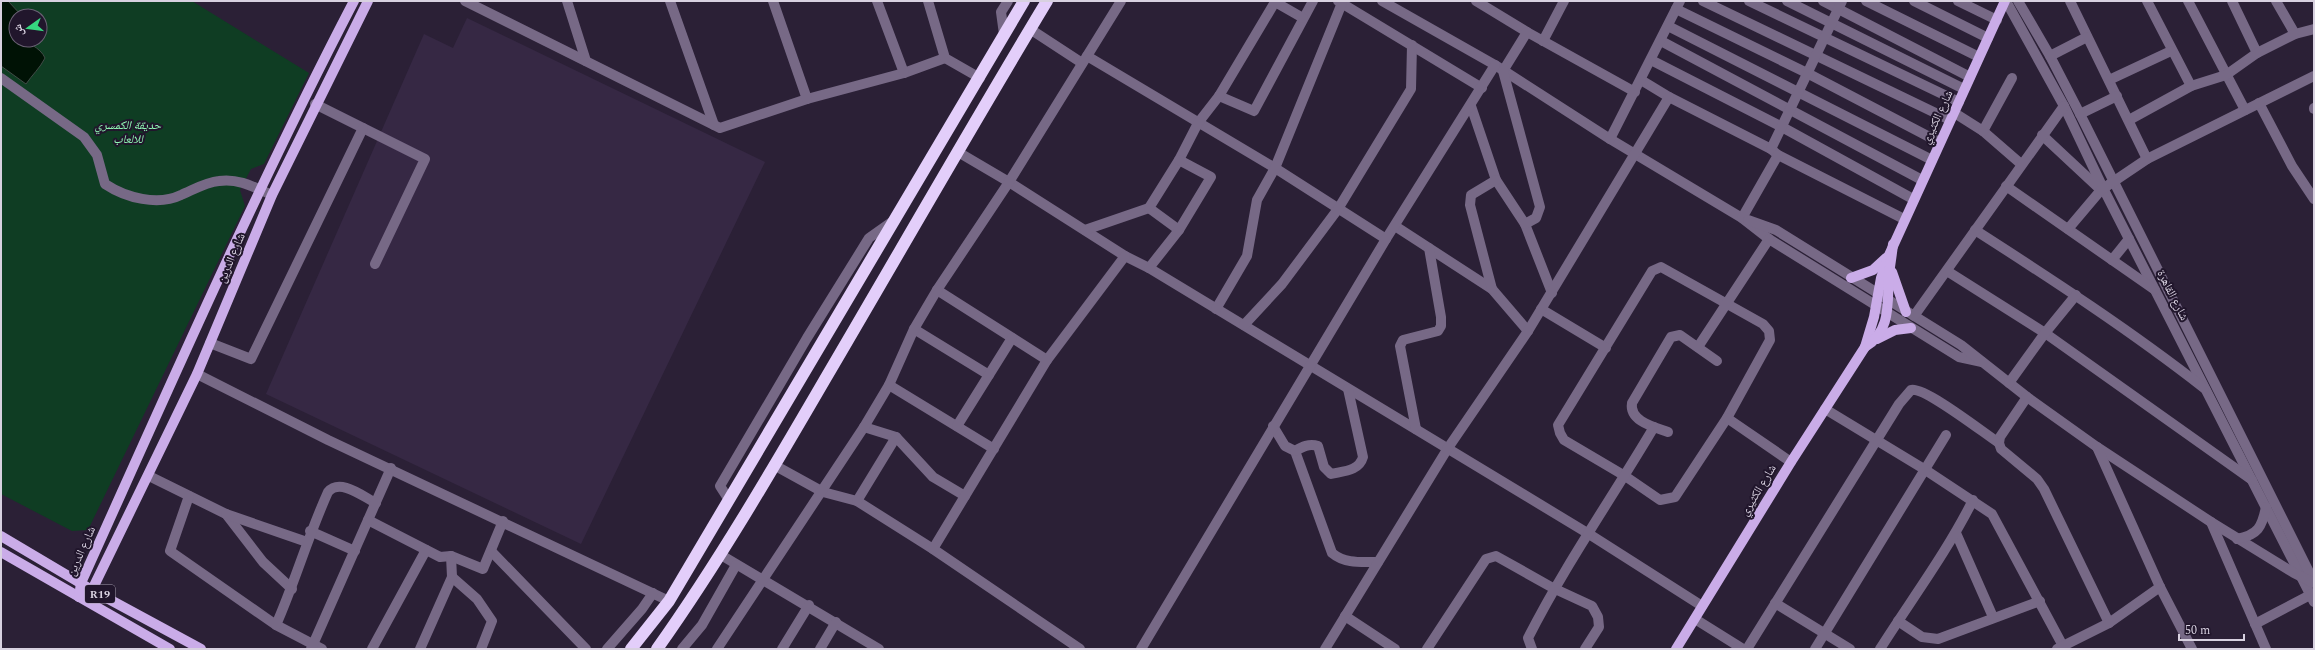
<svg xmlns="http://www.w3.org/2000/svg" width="2315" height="650" viewBox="0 0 2315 650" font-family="Spectral,'Noto Naskh Arabic',serif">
  <rect width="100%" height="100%" fill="#2b2036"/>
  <polygon fill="#362844" points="467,18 765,162 581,544 266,394 424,34 453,48"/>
  <path fill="#0f3d23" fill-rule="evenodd" d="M1,1H192L309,73L264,164L251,169L240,190L245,206L88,530L72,531L1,494ZM16,16H40V40H16Z"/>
  <path fill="#001205" stroke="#414b47" d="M1,1H8L22,16H16V40C25,40 41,48 45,58C40,68 32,75 26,84L1,66Z"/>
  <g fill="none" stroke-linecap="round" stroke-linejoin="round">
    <g stroke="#776986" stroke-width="10">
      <polyline points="465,1 720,128 807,99 904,73 945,58"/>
      <polyline points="567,1 586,61"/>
      <polyline points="670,1 714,125"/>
      <polyline points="773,1 807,99"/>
      <polyline points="877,1 904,73"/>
      <polyline points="928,1 945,58 980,78"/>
      <polyline points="1338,1 1482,88"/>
      <polyline points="1382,1 1495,65 1610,139 1742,218 1769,239 1959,357 1982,362"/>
      <polyline points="1476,1 1527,32 1635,92"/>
      <polyline points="1703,1 1950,120"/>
      <polyline points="1749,1 1959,102"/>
      <polyline points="1787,1 1964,89"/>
      <polyline points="1823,1 1970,77"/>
      <polyline points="1866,1 1979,57"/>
      <polyline points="1914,1 1988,38"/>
      <polyline points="1958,1 1997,20"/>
      <polyline points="2006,1 2064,106 2103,188 2314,602"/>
      <polyline points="2018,1 2050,56 2080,114 2314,582"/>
      <polyline points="2070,1 2147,159"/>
      <polyline points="2147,1 2191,86"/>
      <polyline points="2188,1 2245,110"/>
      <polyline points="2232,1 2257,53"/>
      <polyline points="2276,1 2295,34"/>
      <polyline points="1676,9 1807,73 1939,142"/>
      <polyline points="1668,26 1932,160"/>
      <polyline points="1030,29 1082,63"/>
      <polyline points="1004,34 1001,12 1008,1"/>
      <polyline points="1543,41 1564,1"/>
      <polyline points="1661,41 1922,180"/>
      <polyline points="1087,56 1275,168 1386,239"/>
      <polyline points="2050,56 2087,37"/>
      <polyline points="1651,60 1782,127 1913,199"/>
      <path d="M1,78L84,137L97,155L105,184C126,198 158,206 181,195C193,190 206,182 219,181C238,178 254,187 272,195"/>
      <polyline points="1641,80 1669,97 1771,149 1778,155 1904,219"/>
      <polyline points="2109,80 2171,51"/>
      <polyline points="1219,96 1254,111 1313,1"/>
      <polyline points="2259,103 2292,166 2314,199"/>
      <polyline points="315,104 425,159 375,264"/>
      <polyline points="1471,106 1496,180 1525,224 1552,293"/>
      <polyline points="2314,108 2314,109"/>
      <polyline points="1953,112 1983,131 2021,164"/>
      <polyline points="2080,114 2117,96"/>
      <polyline points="2129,120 2191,86 2226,75 2257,53 2295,34 2314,29"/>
      <polyline points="1983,131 2012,78"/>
      <polyline points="2042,135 2101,190"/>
      <polyline points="1610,139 1680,1"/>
      <polyline points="1771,149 1842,1"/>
      <polyline points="958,152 1009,182 1125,256 1149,268 1589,534 1702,606"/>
      <polyline points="2006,186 2155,290"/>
      <polyline points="1742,218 1778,155"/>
      <polyline points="1748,220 1776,230 1961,345 2027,397 2097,447 2211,522 2294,573 2314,583"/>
      <polyline points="1525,224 1536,218 1540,207 1503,71 1527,32"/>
      <polyline points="1395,226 1492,289 1528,331"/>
      <polyline points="2068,229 2101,190 2147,159 2314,76"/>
      <polyline points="1085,230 1149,208"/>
      <polyline points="1179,230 1149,208 1179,160 1198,123 1219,96 1275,2 1303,18"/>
      <path d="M1975,230C2053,280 2131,331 2204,388"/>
      <polyline points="2112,260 2129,239"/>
      <polygon points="1661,267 1763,324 1769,331 1770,340 1727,418 1675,497 1660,500 1625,476 1564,440 1560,433 1558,425 1652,271"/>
      <polyline points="1149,268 1179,230 1211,177 1179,160"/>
      <polyline points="1947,271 2045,333 2252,480"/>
      <polyline points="1492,289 1470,205 1471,195 1496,180"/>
      <polyline points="937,290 1047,360"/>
      <polyline points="1216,309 1247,256 1257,200 1275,168 1342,3"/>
      <polyline points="1541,309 1606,348"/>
      <polyline points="1914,316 2064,106"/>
      <polyline points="1244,325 1282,284 1338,209 1411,89 1412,45"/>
      <polyline points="914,329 989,375"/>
      <polyline points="210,343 251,359 363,128"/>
      <polyline points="1698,347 1769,239"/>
      <polyline points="197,374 328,440 669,601"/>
      <polyline points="2009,383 2045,333 2076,295"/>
      <polyline points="889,385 994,449"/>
      <polyline points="2027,397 2000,437 1999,443 2001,449 2037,479 2044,489 2109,623"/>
      <polyline points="1825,409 1924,469 1992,514 2063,646"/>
      <polyline points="1727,418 1791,462"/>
      <polyline points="957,426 1012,338"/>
      <path d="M1273,426L1285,446L1295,451L1332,553C1345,564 1361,562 1378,562"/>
      <polyline points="864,427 896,437 933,477 965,496"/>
      <polyline points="1416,429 1400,346 1403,340 1438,331 1441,326 1441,317 1429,248"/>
      <path d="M1668,432C1654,427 1629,421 1632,403L1671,337L1680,335L1717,361"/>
      <polyline points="2097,447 2160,587 2192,649"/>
      <path d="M1295,451C1302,447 1309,443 1318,446L1324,467L1331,474C1344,471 1359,471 1363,457L1348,389"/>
      <polyline points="774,465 823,492 857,501 933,549 1080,649"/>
      <polyline points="149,476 226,514 263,562 292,589"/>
      <polyline points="189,496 170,551 276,625 322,649"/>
      <polyline points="729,500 720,486 807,338 869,238 893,221"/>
      <polyline points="857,501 896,437"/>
      <polyline points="226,514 307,542"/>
      <polyline points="368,520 440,557 451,556 483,569 503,521"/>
      <polyline points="2211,522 2266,649"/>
      <polyline points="310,531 355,551"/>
      <polyline points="1956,533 1993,617"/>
      <path d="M2237,539C2258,535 2262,527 2266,507"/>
      <polyline points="933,549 1047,360 1125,256"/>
      <polyline points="491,551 586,649"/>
      <polyline points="721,555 879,649"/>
      <polyline points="452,577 477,599 492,621 481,649"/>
      <polyline points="1775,603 1850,649"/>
      <polyline points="1345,616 1395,649"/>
      <polyline points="1695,619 1743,649"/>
      <polyline points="1898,621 1922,637 1938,639 2040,601"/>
      <polyline points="2255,624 2314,593"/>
      <path d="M276,625C295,582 308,536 328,492C340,478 362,496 376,503"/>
      <polyline points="311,649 391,468"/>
      <polyline points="372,649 426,550"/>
      <polyline points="420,649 452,577 451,556"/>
      <polyline points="607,649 642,609 653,593"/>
      <polyline points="682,649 702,625 736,565"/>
      <polyline points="717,649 864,427 889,385 914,329 937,290 1009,182 1121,1"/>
      <polyline points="782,649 809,605"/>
      <polyline points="820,649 836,622"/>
      <polyline points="1141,649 1386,239 1495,65"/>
      <polyline points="1325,649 1448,448 1528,331 1669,97"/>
      <polyline points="1427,649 1486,559 1496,556 1553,588 1592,606 1598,617 1599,627 1585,649"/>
      <path d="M1532,649L1528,638C1565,565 1612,498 1654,427"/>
      <path d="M1747,649L1899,404L1911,390C1924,386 1985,434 1999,443"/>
      <polyline points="1815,649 1946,435"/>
      <path d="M1880,649C1911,600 1947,552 1973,500"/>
      <polyline points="2057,649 2109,623 2160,587"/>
    </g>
    <g stroke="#caace8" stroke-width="10">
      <polyline points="1892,272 1906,312"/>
      <polyline points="1851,278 1873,270 1886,258"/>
      <polyline points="1877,339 1895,330 1911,328"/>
      <polyline points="1865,347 1874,317 1881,278 1889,255 2005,1"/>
      <polyline points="1,536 92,590 201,649"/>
      <polyline points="1,552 170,649"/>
      <polyline points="79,597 92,590 197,374 272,195 368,1"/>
      <path d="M79,597L81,583C169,388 255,191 354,1"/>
      <path d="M1676,649L1791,462L1865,347C1892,331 1887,302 1889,275C1890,265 1892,255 1893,244"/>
    </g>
    <g stroke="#e3cefa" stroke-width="12">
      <polyline points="631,649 669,601 1024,1"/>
      <path d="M657,649C718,563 771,472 824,381C898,255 971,127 1047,1"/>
    </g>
  </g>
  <g text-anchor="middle" stroke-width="4" stroke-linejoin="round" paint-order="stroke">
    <rect fill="#21162c" stroke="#a199aa" stroke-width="1" x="85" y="585" width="30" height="18" rx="3"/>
    <g font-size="11" font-weight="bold" fill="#d8d1e0">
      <text x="100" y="598">R19</text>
    </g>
    <g font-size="12" fill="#d8d1e0" stroke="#21162c">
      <text transform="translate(1937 117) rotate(-65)" y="4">شارع الكثيري</text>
      <text transform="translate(231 258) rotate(-67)" y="4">شارع الدرين</text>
      <text transform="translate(2173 295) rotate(63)" y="4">شارع القاهرة</text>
      <text transform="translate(1758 490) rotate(-59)" y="4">شارع الكثيري</text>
      <text transform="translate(81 551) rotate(-66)" y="4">شارع الدرين</text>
    </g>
    <g font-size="12" font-style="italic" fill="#91f9b5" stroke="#21162c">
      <text x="128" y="129">حديقة الكمسري<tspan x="128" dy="14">للالعاب</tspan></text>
    </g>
  </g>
  <rect width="2315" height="650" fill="none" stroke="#d8d1e0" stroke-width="4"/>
  <g transform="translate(28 28) rotate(256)"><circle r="19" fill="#21162c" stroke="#6a6174"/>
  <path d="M0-3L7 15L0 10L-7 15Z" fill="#36d880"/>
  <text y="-6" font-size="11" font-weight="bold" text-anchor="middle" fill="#d8d1e0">ش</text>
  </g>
  <path d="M2179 634v6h65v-6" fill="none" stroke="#d8d1e0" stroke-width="2"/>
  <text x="2185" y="634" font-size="12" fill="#d8d1e0" stroke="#21162c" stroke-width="3" paint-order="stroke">50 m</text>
</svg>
